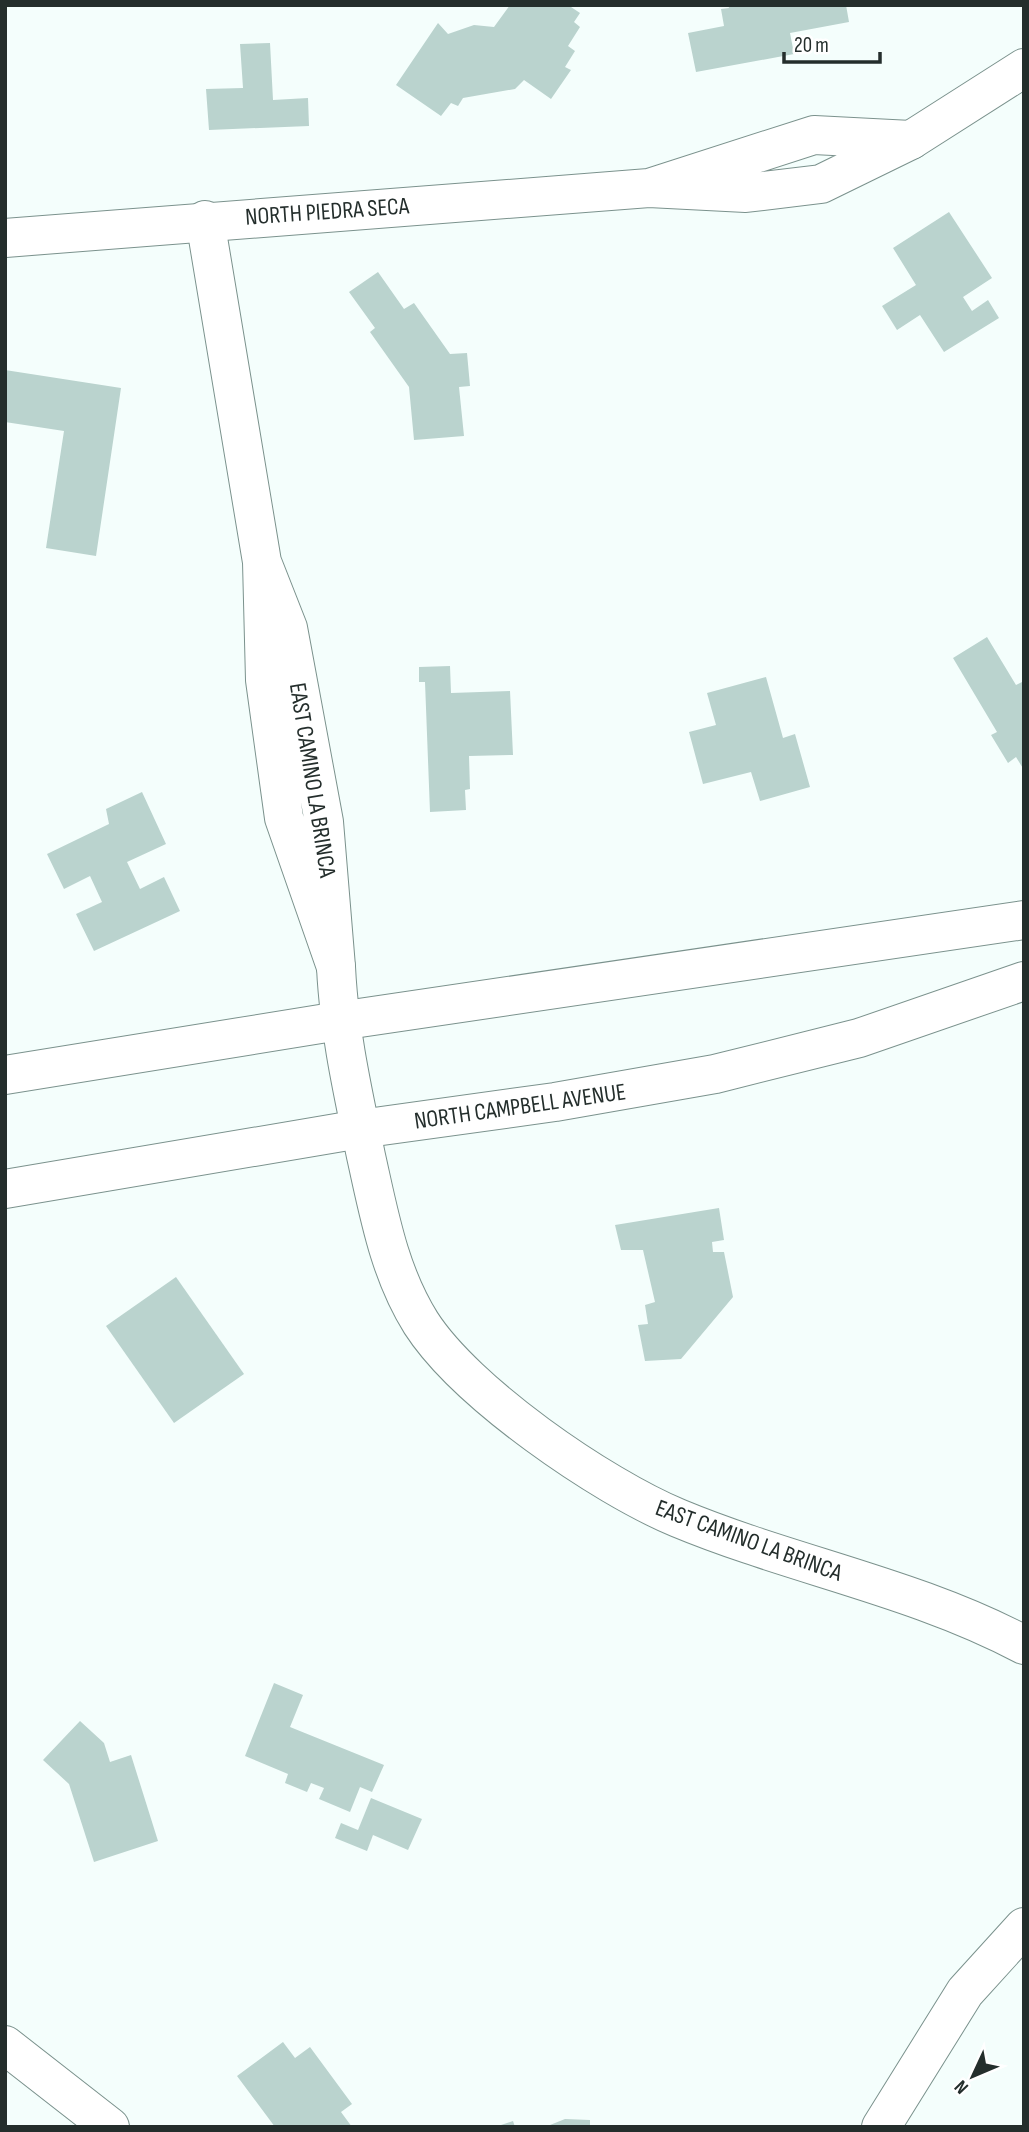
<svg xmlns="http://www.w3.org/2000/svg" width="1029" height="2132" viewBox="0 0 1029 2132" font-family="'Sofia Sans Condensed',sans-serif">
  <rect width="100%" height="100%" fill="#f4fefc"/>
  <g fill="#bad3ce">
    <polygon points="510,5 568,5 580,13 574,22 580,27 568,46 575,51 565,67 571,70 551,99 524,80 515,89 463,98 458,106 451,103 441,116 396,85 438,23 448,34 474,25 494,27"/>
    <polygon points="728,5 846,5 849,22 790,33 794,54 696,72 688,33 724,26 721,9 729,8"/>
    <polygon points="270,43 273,100 308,98 309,126 209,130 206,89 243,88 240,44"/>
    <polygon points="949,212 992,278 963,297 972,311 988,300 999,318 944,352 920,315 897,330 882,306 916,285 893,248"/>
    <polygon points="378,272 404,309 414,303 450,354 467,353 470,386 459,387 464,436 414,440 409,387 370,332 375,328 349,292"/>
    <polygon points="5,370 121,388 96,556 46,548 64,431 5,422"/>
    <polygon points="987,637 1016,685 1024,681 1024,770 1016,757 1008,763 991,735 997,732 953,658"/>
    <polygon points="450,666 451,693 510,691 513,755 469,756 470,789 465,790 466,810 430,812 425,682 419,682 419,667"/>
    <polygon points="766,677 783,738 795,734 810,787 760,801 751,772 703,784 689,732 716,725 707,693"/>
    <polygon points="142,792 166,844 127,862 140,889 164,877 180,911 94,951 76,914 102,902 90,876 64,889 47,854 109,824 106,809"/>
    <polygon points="719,1208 724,1240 712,1242 713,1252 724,1252 733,1297 681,1359 645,1361 638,1325 648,1324 645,1305 655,1302 643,1250 621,1250 615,1225"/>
    <polygon points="176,1277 244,1374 174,1423 106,1326"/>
    <polygon points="274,1683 303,1695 290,1727 384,1765 372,1792 360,1787 350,1812 319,1799 324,1788 311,1783 307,1792 285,1783 288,1774 245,1756"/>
    <polygon points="80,1721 104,1743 110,1762 131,1755 158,1841 94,1862 69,1784 43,1760"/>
    <polygon points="371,1798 422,1819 408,1850 373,1835 367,1851 335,1838 341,1823 358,1830"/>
    <polygon points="283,2042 295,2058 310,2047 352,2104 341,2112 352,2127 275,2127 237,2076"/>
    <polygon points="565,2119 590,2120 590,2127 545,2127"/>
    <polygon points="513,2121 515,2127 498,2127 498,2126"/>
  </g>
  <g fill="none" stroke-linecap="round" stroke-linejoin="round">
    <g stroke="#7b928d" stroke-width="40">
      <g id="minor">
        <polyline points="911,140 1024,68"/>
        <polyline points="205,220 262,562 265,680 284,818 336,967 324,822 288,628 262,562"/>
        <polyline points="5,238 649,188 746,193 821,184 911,140 814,135 649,188"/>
        <path d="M336,967C339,1031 353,1093 366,1156C379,1214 389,1272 421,1323C466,1393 601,1486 678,1518C791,1565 915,1587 1024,1645"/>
        <polyline points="5,2045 110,2127"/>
        <polyline points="881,2127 965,1992 1024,1927"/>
      </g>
    </g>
    <g stroke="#7b928d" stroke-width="40">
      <g id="major">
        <polyline points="5,1075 339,1021 1024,920"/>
        <polyline points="5,1189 360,1129 555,1102 715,1074 859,1038 1024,981"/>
      </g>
    </g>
    <use href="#minor" stroke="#fff" stroke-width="38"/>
    <use href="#major" stroke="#fff" stroke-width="38"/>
  </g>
  <g text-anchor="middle" stroke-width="5" stroke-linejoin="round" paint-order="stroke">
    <g font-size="24" fill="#242e2c" stroke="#fff">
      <text transform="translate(327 211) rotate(-4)" y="8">NORTH PIEDRA SECA</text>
      <text transform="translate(313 780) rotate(81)" y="8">EAST CAMINO LA BRINCA</text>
      <text transform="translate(520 1106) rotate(-8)" y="8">NORTH CAMPBELL AVENUE</text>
      <text transform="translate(749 1540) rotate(20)" y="8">EAST CAMINO LA BRINCA</text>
    </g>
  </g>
  <rect width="1029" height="2132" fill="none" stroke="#242e2c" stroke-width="14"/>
  <g transform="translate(973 2076) rotate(226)" stroke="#ffffff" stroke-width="5" paint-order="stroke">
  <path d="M0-5L12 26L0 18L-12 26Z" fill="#242e2c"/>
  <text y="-10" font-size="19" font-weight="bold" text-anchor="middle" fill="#242e2c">N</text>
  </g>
  <path d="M784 52v10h96v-10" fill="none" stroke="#242e2c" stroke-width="3.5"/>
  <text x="794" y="52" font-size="21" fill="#242e2c" stroke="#ffffff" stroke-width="5" paint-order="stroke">20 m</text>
</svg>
